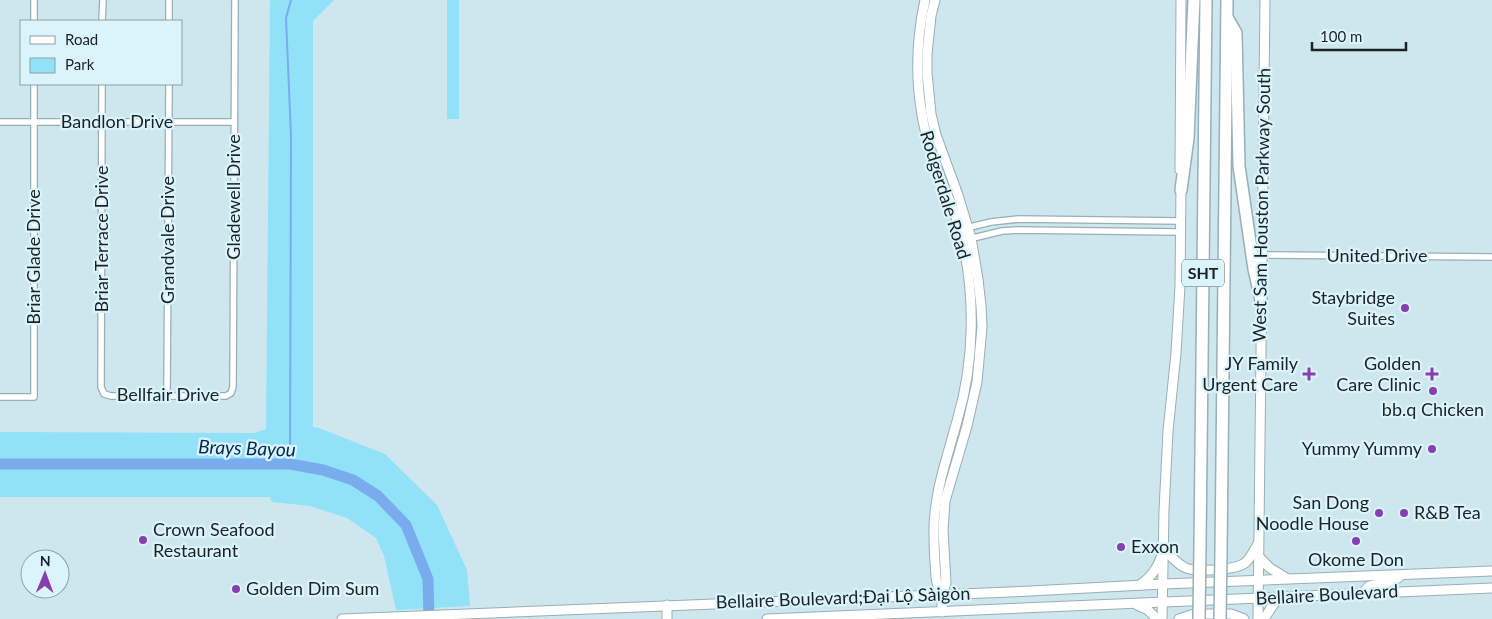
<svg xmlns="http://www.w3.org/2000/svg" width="1492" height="619" viewBox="0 0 1492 619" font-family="Lato,sans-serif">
  <rect width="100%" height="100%" fill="#cee7ef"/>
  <g fill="#91e2f8">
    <polygon points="270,0 334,0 313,21 313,427 319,428 385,454 437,505 467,570 470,606 396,610 384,556 376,538 347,518 310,506 272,502 270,497 0,497 0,432 255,433 266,429"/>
    <rect x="447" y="0" width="12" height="119"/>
  </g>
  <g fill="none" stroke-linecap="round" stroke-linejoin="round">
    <polyline stroke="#79acec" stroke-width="2" points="290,464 291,136 286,18 291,0"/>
    <polyline stroke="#79acec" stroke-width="11" points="0,464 290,464 323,470 353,480 378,496 406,525 428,579 429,619"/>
    <g stroke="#97afb6" stroke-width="8">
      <g id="street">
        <polyline points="34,21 34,0"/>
        <polyline points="102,21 103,0"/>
        <polyline points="169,21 169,0"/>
        <polyline points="102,84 101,387 104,394 111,396 226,396 231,393 233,387 235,0"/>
        <polyline points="0,122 234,122"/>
        <polyline points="966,228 991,222 1019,219 1180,221"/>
        <polyline points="969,239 1002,231 1018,230 1180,232"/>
        <polyline points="1262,255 1492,257"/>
        <polyline points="167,396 169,84"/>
        <polyline points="0,397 34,397 34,84"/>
      </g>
    </g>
    <g stroke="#97afb6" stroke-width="11">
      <g id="secondary">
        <path d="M925,0C913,55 916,111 935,164C943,186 954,207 960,231C976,292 975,361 957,421C949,451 938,482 935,513C933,529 934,546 935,562C936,574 935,584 942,594"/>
        <polyline points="935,0 931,16 927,54 927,73 931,114 936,135 958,195 971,238 978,279 981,306 982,327 977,382 967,426 945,501 943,530 946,583 942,594 942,612"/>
        <polyline points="1180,170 1181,0"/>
        <path d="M1164,549C1170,555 1176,563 1184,567C1194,573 1235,570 1245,563C1250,559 1254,550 1258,544"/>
        <polyline points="1162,619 1164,510 1168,431 1176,353 1180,286 1181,185"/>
        <polyline points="1179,619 1194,614 1231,614 1244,619"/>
        <polyline points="1258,619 1265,0"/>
      </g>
    </g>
    <g stroke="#97afb6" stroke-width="11">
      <g id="primary">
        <polyline points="1258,556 1270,568 1288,579"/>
        <path d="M1140,585C1154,575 1159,565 1164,549"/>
        <path d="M1362,594L1369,586C1381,583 1392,584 1402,575"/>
        <polyline points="667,605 667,619"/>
        <polyline points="1137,605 1148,610 1157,619"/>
        <polyline points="342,619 1010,592 1163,584 1492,571"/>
        <polyline points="767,619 1492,588"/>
        <polyline points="1264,619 1273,605 1281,597"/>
      </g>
    </g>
    <g stroke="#97afb6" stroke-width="14">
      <g id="highway">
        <polyline points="1228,19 1236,33 1239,166 1254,269 1261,300"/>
        <polyline points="1181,190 1188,138 1194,0"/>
        <polyline points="1200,545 1206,0"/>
        <polyline points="1221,553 1227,0"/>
      </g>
    </g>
    <use href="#street" stroke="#fff" stroke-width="5.5"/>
    <use href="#secondary" stroke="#fff" stroke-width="9"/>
    <use href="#primary" stroke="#fff" stroke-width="9"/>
    <use href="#highway" stroke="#fff" stroke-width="11"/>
    <g stroke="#97afb6" stroke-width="14" stroke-linecap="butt">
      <g id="highway-bridge">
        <polyline points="1199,619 1200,545"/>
        <polyline points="1220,619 1221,553"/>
      </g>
    </g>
    <use href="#highway-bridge" stroke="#fff" stroke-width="11"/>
  </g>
  <g fill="#863eb0" stroke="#dbf4fc" stroke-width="2">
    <circle cx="1405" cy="308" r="5"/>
    <path d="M1306.5 366.5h5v5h5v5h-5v5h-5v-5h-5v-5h5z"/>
    <path d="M1429.5 366.5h5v5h5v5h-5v5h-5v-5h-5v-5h5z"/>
    <circle cx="1433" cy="391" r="5"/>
    <circle cx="1432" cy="449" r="5"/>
    <circle cx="1379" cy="513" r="5"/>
    <circle cx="1404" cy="513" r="5"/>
    <circle cx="143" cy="540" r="5"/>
    <circle cx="1356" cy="541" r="5"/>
    <circle cx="1121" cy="547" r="5"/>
    <circle cx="236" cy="589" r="5"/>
  </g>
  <g text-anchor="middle" stroke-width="4.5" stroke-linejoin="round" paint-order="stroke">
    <rect fill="#dbf4fc" stroke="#536266" stroke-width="1" x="1182" y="259.5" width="42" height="27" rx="4"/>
    <g font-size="16" font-weight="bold" fill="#192325">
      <text x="1203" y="279">SHT</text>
    </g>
    <g font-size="18" fill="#192325" stroke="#dbf4fc">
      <text x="117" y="128">Bandlon Drive</text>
      <text transform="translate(945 195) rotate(73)" y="6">Rodgerdale Road</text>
      <text transform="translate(234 197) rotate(-90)" y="6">Gladewell Drive</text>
      <text transform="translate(1262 205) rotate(-89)" y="6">West Sam Houston Parkway South</text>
      <text transform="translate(102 239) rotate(-90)" y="6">Briar Terrace Drive</text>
      <text transform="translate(168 240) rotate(-90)" y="6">Grandvale Drive</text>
      <text x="1377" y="262">United Drive</text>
      <text transform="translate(34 257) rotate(-90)" y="6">Briar Glade Drive</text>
      <text x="168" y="401">Bellfair Drive</text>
      <text transform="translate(1327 595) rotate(-3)" y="6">Bellaire Boulevard</text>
      <text transform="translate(843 598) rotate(-2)" y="6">Bellaire Boulevard;Đại Lộ Sàigòn</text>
    </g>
    <g font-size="18" fill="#192325" stroke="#dbf4fc" text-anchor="end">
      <text x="1395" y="304">Staybridge<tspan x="1395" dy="21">Suites</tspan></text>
      <text x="1298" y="370">JY Family<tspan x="1298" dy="21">Urgent Care</tspan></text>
      <text x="1421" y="370">Golden<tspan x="1421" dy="21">Care Clinic</tspan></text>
      <text x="1433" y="416" text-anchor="middle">bb.q Chicken</text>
      <text x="1422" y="455">Yummy Yummy</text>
      <text x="1369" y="509">San Dong<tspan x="1369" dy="21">Noodle House</tspan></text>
      <text x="1414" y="519" text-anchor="start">R&amp;B Tea</text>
      <text x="153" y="536" text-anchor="start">Crown Seafood<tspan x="153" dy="21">Restaurant</tspan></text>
      <text x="1131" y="553" text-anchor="start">Exxon</text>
      <text x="1356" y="566" text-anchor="middle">Okome Don</text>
      <text x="246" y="595" text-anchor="start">Golden Dim Sum</text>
    </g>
    <g font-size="19" font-style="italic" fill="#042951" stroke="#dbf4fc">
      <text transform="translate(247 448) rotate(2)" y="7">Brays Bayou</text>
    </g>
  </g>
  <rect x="20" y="20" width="162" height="65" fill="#dbf4fc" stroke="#8da0a6"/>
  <rect x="30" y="36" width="25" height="8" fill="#ffffff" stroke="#8da0a6"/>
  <text x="65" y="45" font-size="15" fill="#192325">Road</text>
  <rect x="30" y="58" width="25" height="15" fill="#91e2f8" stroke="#8da0a6"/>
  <text x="65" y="70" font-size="15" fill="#192325">Park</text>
  <g transform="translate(45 574) rotate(1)"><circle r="24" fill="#dbf4fc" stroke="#8da0a6"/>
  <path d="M0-4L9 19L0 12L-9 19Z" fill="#863eb0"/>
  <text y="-8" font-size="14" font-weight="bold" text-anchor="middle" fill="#192325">N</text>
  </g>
  <path d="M1312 42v8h94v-8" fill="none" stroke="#192325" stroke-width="2.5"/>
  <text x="1320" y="42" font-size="15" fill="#192325" stroke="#dbf4fc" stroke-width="4" paint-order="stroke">100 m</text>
</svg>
